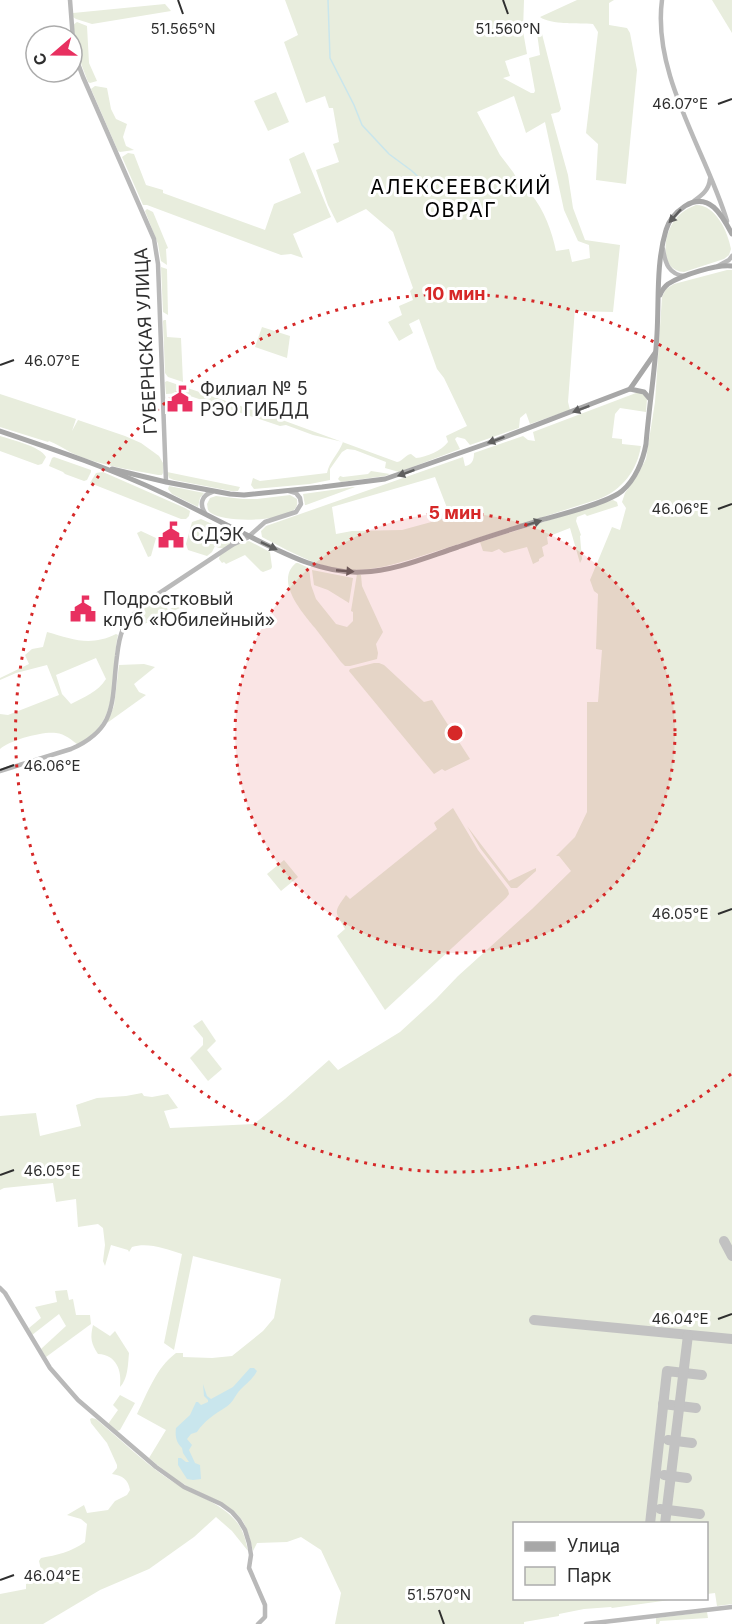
<svg xmlns="http://www.w3.org/2000/svg" width="732" height="1624" viewBox="0 0 732 1624" font-family="Inter,sans-serif">
  <rect width="100%" height="100%" fill="#fff"/>
  <g fill="#e8eddd" fill-rule="evenodd">
    <path d="M285,0H524L523,31L527,54L505,61L510,76L503,78L531,93H534L535,91L529,58L540,55L537,33L541,30L561,109L559,112L551,114L568,175L573,208L585,240L620,245L613,312L576,311L575,308L568,402L570,410L530,424L526,413L520,418L519,428L470,445L465,439L457,437L455,439L460,449L399,472L385,468L386,462L355,450L347,449L342,452L330,469V480L310,484L254,489L251,485L253,478L260,481L327,473C329,462 339,453 343,442L313,435L286,425L280,426L181,393L166,394L165,382L167,381L285,421L397,462C403,461 405,455 411,454L416,458C427,457 441,451 448,442L446,436L467,426L444,378L437,369L419,319L409,324L413,333L399,341L388,322L402,315L399,306L413,300L410,291L413,288L393,232L366,209L337,223L328,205L316,170L339,162L333,144L339,142L333,108H329L325,96L306,103L284,42L298,35ZM514,96L526,133L545,122L564,210L578,241L589,245L590,258L572,262L569,249L556,251C552,231 544,210 531,194L537,189L542,191V185L534,181L520,184L513,172L500,155L477,112Z"/>
    <path d="M577,0H614L609,3V25L627,28L630,33L637,70L626,184L596,180L598,144L586,133L598,32L593,24C579,23 551,25 540,17Z"/>
    <polygon points="712,0 732,0 732,33"/>
    <polygon points="165,4 171,11 92,24 76,19 73,17 73,13"/>
    <polygon points="77,22 87,26 89,63 97,81 90,83 88,82 77,53 73,25"/>
    <polygon points="95,86 107,88 111,109 116,119 127,124 123,137 126,146 134,150 120,152 118,151 91,89"/>
    <polygon points="276,92 289,122 268,131 254,101"/>
    <polygon points="304,152 331,217 293,234 303,258 291,254 281,255 147,205 143,205 122,157 128,153 134,154 146,185 163,190 163,193 265,230 274,204 301,193 289,159"/>
    <path d="M696,205C716,205 728,232 731,249L729,255L724,259L684,272C661,271 663,241 671,226C676,216 685,209 696,205Z"/>
    <polygon points="147,209 153,212 168,248 166,249 167,265 161,261 158,244 145,211"/>
    <polygon points="161,267 167,269 168,315 163,312"/>
    <path d="M727,270H732V1604L717,1606L715,1593L707,1594L706,1524H514V1598L677,1599L612,1608L611,1607L584,1609L559,1614V1616L524,1622V1624H335L341,1593L321,1550L301,1537L287,1542L257,1543L253,1551C250,1540 248,1529 242,1520C229,1502 205,1496 187,1486C173,1478 161,1468 149,1458L166,1430L137,1414C148,1392 156,1368 176,1353H183V1357L212,1358L232,1356L263,1331L274,1318L281,1279L193,1256L174,1350L164,1343L182,1254C166,1249 148,1242 132,1247L129,1252L128,1250L111,1245L105,1266L103,1261L105,1245L103,1228L98,1224L78,1227L76,1199L56,1202L53,1183L4,1188L0,1190V1116L36,1113L40,1136L81,1126L76,1105L97,1098L126,1096L142,1093L144,1096L152,1097L168,1094L178,1108L164,1111L170,1128L254,1124L285,1099L329,1060L338,1070L400,1032L436,999L458,976L532,909L571,871L559,856H556L575,837L587,812V702H598L602,650L596,649L598,594L594,591L590,580L612,527L620,530L626,508L622,502L625,493L638,474L646,459L655,402L662,297L666,289L674,284Z"/>
    <polygon points="164,320 166,320 167,337 181,338 183,382 168,377 165,373 163,321"/>
    <polygon points="262,327 290,336 287,358 255,347"/>
    <path d="M636,393H642L647,399L646,412L620,408L615,414L612,438L622,439V444L641,446C637,471 622,490 599,499L412,559C392,565 370,571 348,570C318,568 289,551 262,537L261,531L266,526L463,457L465,466C472,465 474,460 474,453L523,436L528,440L535,441L533,432ZM435,477L449,513L446,518L402,530L352,531L336,534L332,507Z"/>
    <path d="M0,394L76,419L72,431L78,420L125,436L141,443L159,456L163,463V473L162,475H158C131,470 94,464 70,452C63,448 57,444 49,441L48,442L0,427Z"/>
    <path d="M0,436C12,440 40,446 46,457L42,464L38,465L0,451Z"/>
    <polygon points="54,457 91,470 91,472 87,480 84,481 65,474 63,472 49,466 52,458"/>
    <polygon points="371,471 390,474 385,476 341,482 338,479 340,476 343,477 368,474"/>
    <polygon points="103,472 185,508 190,511 189,516 186,519 181,519 90,483 96,473"/>
    <polygon points="167,472 240,487 238,491 231,491 174,480 169,478"/>
    <polygon points="169,486 204,493 200,498 198,507 172,494 168,489"/>
    <polygon points="353,487 355,487 306,505 305,505 303,494"/>
    <path d="M290,495L297,499C297,503 298,505 295,509C283,522 225,523 211,513C207,510 208,509 207,504L210,498L216,496L243,499H257Z"/>
    <polygon points="613,500 617,502 618,506 587,516 585,514 577,517 576,521 581,535 580,536 582,559 580,563 570,528 547,537 548,544 542,547 544,556 539,559 539,561 533,564 527,547 504,553 499,549 492,552 483,551 480,542"/>
    <path d="M201,519L230,532L233,538C230,547 223,551 215,546L212,552L207,556L188,550L186,544L192,522Z"/>
    <polygon points="141,531 156,538 151,556 148,557 137,533"/>
    <polygon points="249,541 270,552 272,567 271,569 263,572 261,571 245,555 226,564 224,562 222,563 219,559 220,555 235,544"/>
    <path d="M296,563H298L309,568L311,585L316,599L336,624L347,627L353,621V612L351,611L357,574L361,575L362,586L383,632L376,644L378,653L377,659L350,666H345L341,662C333,651 324,640 315,628C303,613 274,581 296,563Z"/>
    <polygon points="312,570 353,578 349,603 328,590 314,585"/>
    <polygon points="161,595 168,610 178,605 180,608 144,624 139,621 135,615 147,604"/>
    <path d="M47,632C72,639 90,647 116,634L118,635C111,667 119,703 97,730C92,736 84,740 78,745C72,740 65,734 56,733C43,731 10,740 0,749V714L8,715L59,695L47,665L16,673L0,680V678L29,664L25,655L32,649L43,647ZM96,658L106,679C98,692 84,697 71,704L62,694L56,675Z"/>
    <polygon points="374,663 379,663 384,665 424,702 432,700 470,759 445,771 442,769 434,774 349,671 350,669"/>
    <polygon points="144,664 155,667 134,684 139,692 146,695 107,723 114,706 119,665"/>
    <path d="M453,808L478,850L508,890L509,894L506,898L385,1010L337,936L345,929C335,911 333,913 346,895L350,899L437,829L434,823Z"/>
    <polygon points="467,826 509,881 536,868 536,871 517,888 511,888 480,848"/>
    <polygon points="284,860 298,877 281,891 267,874"/>
    <polygon points="202,1020 216,1041 207,1050 222,1069 208,1081 190,1058 203,1045 203,1038 193,1026"/>
    <polygon points="67,1290 69,1300 73,1299 76,1315 90,1315 91,1324 46,1357 41,1349 66,1326 59,1314 32,1335 29,1328 41,1318 35,1307 57,1302 55,1291"/>
    <path d="M93,1325L110,1336L115,1331L129,1353C128,1364 128,1379 120,1387C122,1371 117,1355 98,1354C91,1343 90,1338 93,1325Z"/>
    <polygon points="120,1395 135,1403 120,1430 117,1431 108,1424 118,1410 113,1405"/>
    <path d="M92,1418L96,1419C120,1439 143,1462 170,1480C191,1494 219,1501 236,1521C243,1529 246,1541 248,1551L232,1531L216,1517L194,1537L149,1569L100,1590L43,1624H0V1594L26,1589V1584L43,1579L39,1561L41,1558C57,1555 71,1552 85,1542L87,1524L81,1519L67,1515L84,1505L87,1513L108,1510L115,1501L127,1495L130,1490C128,1479 123,1476 112,1474L117,1468V1465L107,1443L91,1423L90,1419Z"/>
    <polygon points="707,1612 708,1618 660,1621 659,1624 656,1624 656,1618"/>
  </g>
  <path fill="#c9e6ed" d="M250,1368H254L257,1371C253,1379 247,1383 241,1389C235,1395 233,1403 226,1407C215,1414 204,1421 197,1432L191,1434L187,1439L192,1445L189,1450L195,1463L200,1465L201,1479L193,1480L187,1479L178,1465V1458H181L186,1462H189L183,1453L182,1448C176,1442 175,1436 176,1428L190,1415L196,1402H198L201,1405L208,1402V1400L204,1396L203,1384L207,1396L211,1399L233,1387Z"/>
  <g fill="none" stroke-linecap="round" stroke-linejoin="round">
    <polyline stroke="#c9e6ed" stroke-width="1.5" points="328,0 330,58 354,105 362,125 389,154 412,171 438,196"/>
    <g stroke="#c2c2c2" stroke-width="10">
      <polyline points="724,1241 732,1256"/>
      <polyline points="534,1320 732,1339"/>
      <polyline points="663,1404 696,1408"/>
      <polyline points="668,1440 692,1443"/>
      <polyline points="664,1475 687,1478"/>
      <polyline points="660,1509 700,1514"/>
      <polyline points="650,1524 667,1371 702,1375"/>
      <polyline points="665,1524 688,1335"/>
    </g>
    <g stroke="#b9b9b9" stroke-width="4.5">
      <polyline points="70,0 74,53 83,77 154,239 158,264 166,482"/>
      <path d="M662,0C652,75 706,151 727,221"/>
      <path d="M694,201C702,195 709,190 710,179"/>
      <path d="M663,249C665,263 669,275 685,276"/>
      <polyline points="718,266 729,260 732,256"/>
      <path d="M205,513C199,504 202,495 212,492"/>
      <polyline points="231,528 234,536 232,545"/>
      <path d="M0,771L71,749C119,728 111,700 117,656C118,647 119,638 123,629C130,615 143,605 155,596L232,545L247,538L265,522L296,512L301,504L300,498L296,493L289,491"/>
      <polyline points="0,1288 5,1293 50,1368 78,1400 156,1467 184,1487 221,1504 232,1512 239,1520 245,1530 249,1543 251,1555 249,1568 265,1605 265,1617 258,1624"/>
      <polyline points="586,1624 732,1607"/>
    </g>
    <g stroke="#a7a7a7" stroke-width="5">
      <path d="M660,295C662,290 664,287 668,284C682,275 717,264 732,266"/>
      <polyline points="630,389 644,392 650,399"/>
      <path d="M0,431C56,450 112,469 165,494C194,508 222,523 251,537C285,554 323,574 362,572C395,571 427,557 458,547C486,537 513,529 541,520C559,515 608,503 622,491C635,480 643,461 646,444C649,407 655,371 657,334C659,300 656,263 666,230C669,219 676,212 685,206C709,191 722,215 732,234"/>
      <polyline points="112,469 166,482 230,494 244,495 322,487 385,479 497,440 630,389 655,353"/>
    </g>
  </g>
  <defs><path id="oneway-solid" d="M-6-.8H1V-3.2L6.5 0L1 3.2V.8H-6Z" transform="scale(1.5)"/></defs>
  <g fill="#5f5f5f">
    <use href="#oneway-solid" transform="translate(675 216) rotate(132)"/>
    <use href="#oneway-solid" transform="translate(581 409) rotate(159)"/>
    <use href="#oneway-solid" transform="translate(496 440) rotate(160)"/>
    <use href="#oneway-solid" transform="translate(406 473) rotate(160)"/>
    <use href="#oneway-solid" transform="translate(533 523) rotate(-17)"/>
    <use href="#oneway-solid" transform="translate(269 546) rotate(25)"/>
    <use href="#oneway-solid" transform="translate(345 571) rotate(5)"/>
  </g>
  <path fill="none" stroke="#2f2f2f" stroke-width="2" d="M178,0L183,14M503,0L508,14M718,104L732,99M0,365L14,360M718,509L732,504M0,770L14,765M718,914L732,909M0,1175L14,1170M718,1319L732,1314M0,1580L14,1575M439,1610L444,1624"/>
  <circle cx="455" cy="733" r="220" fill="#d62828" fill-opacity=".12"/>
  <g fill="none" stroke="#d62828" stroke-width="3" stroke-dasharray="3 6">
    <circle cx="455" cy="733" r="220"/>
    <path d="M731 1074A439 439 0 1 1 731 392"/>
  </g>
  <defs>
    <g id="civic-bare" transform="scale(2.07)"><path d="M-.6-6.5H3V-4.5H.6V-3L4-1V1h2V6H-6V1h2V-1L-.6-3ZM-1.2 2.5V6h2.4V2.5Z" fill="#e83060" stroke="#fff" stroke-width="2.5" paint-order="stroke"/></g>
  </defs>
  <g fill-rule="evenodd">
    <use href="#civic-bare" x="180" y="399"/>
    <use href="#civic-bare" x="171" y="535"/>
    <use href="#civic-bare" x="83" y="609"/>
  </g>
  <g text-anchor="middle" stroke-width="6" stroke-linejoin="round" paint-order="stroke">
    <g font-size="18" fill="#2f2f2f" stroke="#fff">
      <text transform="translate(146 341) rotate(-93)" y="6">ГУБЕРНСКАЯ УЛИЦА</text>
    </g>
    <g font-size="18" fill="#2f2f2f" stroke="#fff" text-anchor="start">
      <text x="200" y="395">Филиал № 5<tspan x="200" dy="21">РЭО ГИБДД</tspan></text>
      <text x="191" y="541">СДЭК</text>
      <text x="103" y="605">Подростковый<tspan x="103" dy="21">клуб «Юбилейный»</tspan></text>
    </g>
    <g font-size="20" letter-spacing="1.5" fill="#000" stroke="#fff">
      <text x="461" y="194">АЛЕКСЕЕВСКИЙ<tspan x="461" dy="23">ОВРАГ</tspan></text>
    </g>
  </g>
  <g font-size="15" text-anchor="middle" fill="#2f2f2f" stroke="#fff" stroke-width="6" stroke-linejoin="round" paint-order="stroke">
    <text x="183" y="34">51.565°N</text>
    <text x="508" y="34">51.560°N</text>
    <text x="680" y="109">46.07°E</text>
    <text x="52" y="366">46.07°E</text>
    <text x="680" y="514">46.06°E</text>
    <text x="52" y="771">46.06°E</text>
    <text x="680" y="919">46.05°E</text>
    <text x="52" y="1176">46.05°E</text>
    <text x="680" y="1324">46.04°E</text>
    <text x="52" y="1581">46.04°E</text>
    <text x="439" y="1600">51.570°N</text>
  </g>
  <circle cx="455" cy="733" r="9" fill="#d62828" stroke="#fff" stroke-width="3"/>
  <g font-size="18" text-anchor="middle" font-weight="bold" fill="#d62828" stroke="#fff" stroke-width="6" stroke-linejoin="round" paint-order="stroke">
    <text x="455" y="300">10 мин</text>
    <text x="455" y="519">5 мин</text>
  </g>
  <rect x="513" y="1522" width="195" height="78" fill="#ffffff" stroke="#acacac" stroke-width="1.5"/>
  <rect x="525" y="1542" width="30" height="9" fill="#a7a7a7" stroke="#acacac" stroke-width="1.5"/>
  <text x="567" y="1552" font-size="18" fill="#2f2f2f">Улица</text>
  <rect x="525" y="1567" width="30" height="18" fill="#e8eddd" stroke="#acacac" stroke-width="1.5"/>
  <text x="567" y="1582" font-size="18" fill="#2f2f2f">Парк</text>
  <g transform="translate(54 54) rotate(250)"><circle r="28" fill="#ffffff" stroke="#acacac" stroke-width="1.5"/>
  <path d="M0-4.5L10 22L0 15L-10 22Z" fill="#e83060"/>
  <text y="-9" font-size="16" font-weight="bold" text-anchor="middle" fill="#2f2f2f">С</text>
  </g>
</svg>
